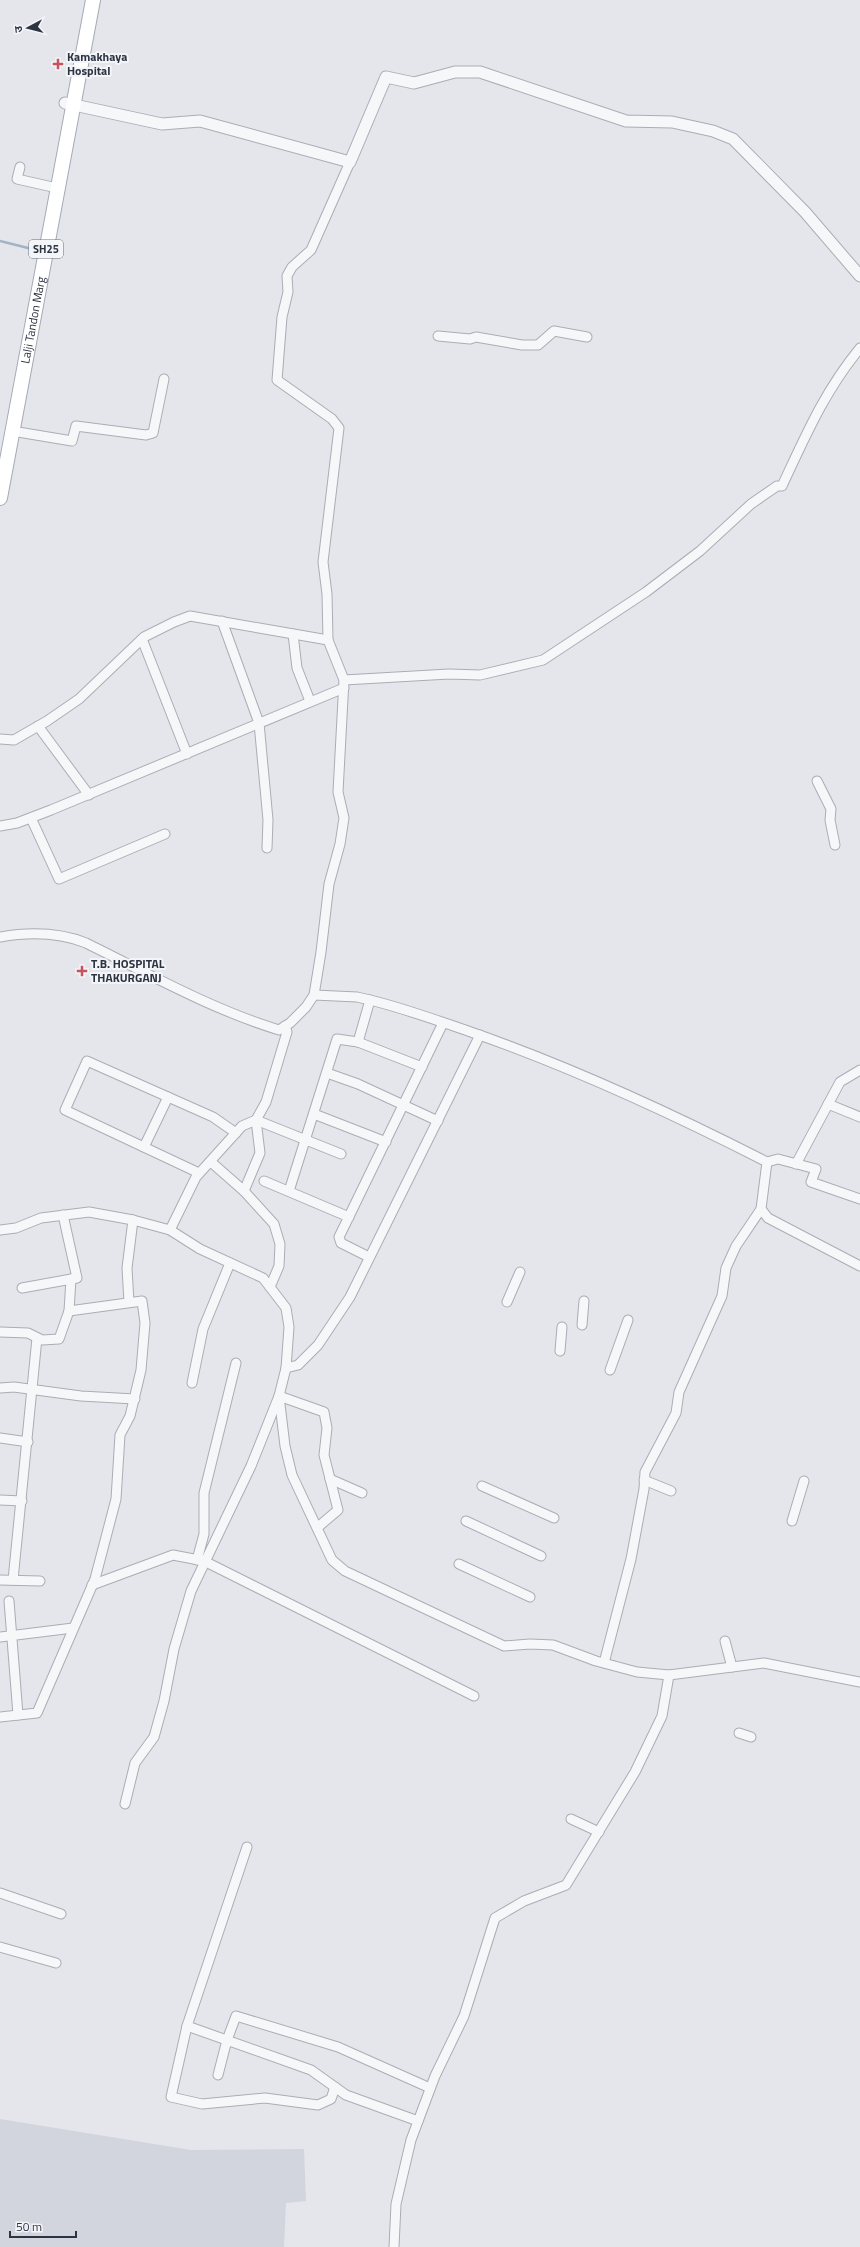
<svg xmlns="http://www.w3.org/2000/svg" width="860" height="2247" viewBox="0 0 860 2247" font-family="'Titillium Web','Noto Sans Devanagari',sans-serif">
  <rect width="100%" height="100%" fill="#e4e6eb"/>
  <polygon fill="#d2d5dd" points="0,2119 191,2150 304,2149 306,2201 286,2203 284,2247 0,2247"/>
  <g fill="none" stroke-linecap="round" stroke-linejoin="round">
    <polyline stroke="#a2b3c8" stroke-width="2.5" points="0,241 28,248"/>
    <g stroke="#a9adb5" stroke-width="11">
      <g id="minor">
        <polyline points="20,167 17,179 57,188"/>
        <polyline points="438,336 470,339 476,337 522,345 538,345 554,331 587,337"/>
        <polyline points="12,431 72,441 76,426 146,435 153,433 164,379"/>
        <polyline points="222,621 259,723 268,820 267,848"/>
        <polyline points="293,634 297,668 310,701"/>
        <polyline points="142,639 187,754"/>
        <polyline points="328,640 327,594 323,562 339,428 332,419 277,380 282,317 288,292 287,276 292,267 311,250 350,162"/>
        <path d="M344,680L449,674L480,675L543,660L646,592L700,551L751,504L777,486H782C806,435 824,392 860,348"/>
        <polyline points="38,726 89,795"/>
        <path d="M0,739L14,740L47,721L79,699L144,637L174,622L190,616L328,640L344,680L338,792L344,818L340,844L329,884L321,952L314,995L306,1007L290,1023L279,1030C211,1009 149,974 86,943C58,932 29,932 0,937"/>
        <polyline points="817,781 831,809 830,820 835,845"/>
        <polyline points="31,818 59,879 165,834"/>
        <polyline points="0,826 17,823 51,810 344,688"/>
        <path d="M314,995L357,997L370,1000C403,1008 436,1020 468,1031C572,1067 669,1112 767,1162L761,1209L768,1218L860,1266"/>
        <polyline points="358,1042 422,1067"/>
        <polyline points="327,1073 358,1084 438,1121"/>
        <polyline points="828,1104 860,1117"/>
        <polyline points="314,1114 386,1142"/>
        <polyline points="256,1120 341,1154"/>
        <polyline points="144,1147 168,1097"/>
        <polyline points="211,1162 244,1191 274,1224 280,1244 279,1266 270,1287"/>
        <polyline points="767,1162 778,1159 816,1169 811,1182 860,1199"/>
        <polyline points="796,1164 840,1082 860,1070"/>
        <polyline points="199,1173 65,1110 87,1061 213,1117 236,1133"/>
        <polyline points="264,1181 349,1217"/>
        <polyline points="244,1191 260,1153 256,1120"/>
        <polyline points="289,1191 337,1039 358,1042 370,1000"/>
        <polyline points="0,1230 16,1228 41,1218 89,1212 133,1220 170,1230 200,1249 263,1278 286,1308 289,1327 286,1368 279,1396 251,1466 191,1591 174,1649 164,1701 154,1737 135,1763 125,1804"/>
        <polyline points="170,1230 196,1177 242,1126 256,1120 266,1102 287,1032 285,1026"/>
        <polyline points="369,1257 341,1243 339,1237 443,1023"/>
        <polyline points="22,1288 77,1278 63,1215"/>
        <polyline points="129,1302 127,1268 133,1220"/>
        <polyline points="507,1302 520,1272"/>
        <polyline points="582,1325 584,1301"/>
        <polyline points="0,1332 28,1333 42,1340 59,1339 69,1311 71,1279"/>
        <polyline points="560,1351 562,1327"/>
        <polyline points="286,1368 298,1365 318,1345 350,1297 480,1035"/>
        <polyline points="610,1370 628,1320"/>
        <polyline points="192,1383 203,1329 230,1263"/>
        <polyline points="0,1388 14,1387 81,1396 135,1399"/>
        <polyline points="0,1438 28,1442"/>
        <polyline points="330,1479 362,1493"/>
        <polyline points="644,1480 671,1491"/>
        <polyline points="482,1486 554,1518"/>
        <polyline points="0,1500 22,1501"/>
        <polyline points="466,1521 541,1556"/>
        <polyline points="792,1521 804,1481"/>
        <polyline points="318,1527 338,1510 324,1455 327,1428 324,1412 279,1396 285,1446 292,1475 332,1560 345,1571 504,1646 530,1644 553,1645 596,1661 637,1672 669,1675 764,1663 860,1682"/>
        <polyline points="197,1560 204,1534 204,1493 236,1363"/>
        <polyline points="459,1564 530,1597"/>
        <polyline points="0,1580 40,1581"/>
        <polyline points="13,1580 37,1338"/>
        <polyline points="92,1585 173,1555 204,1561 474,1696"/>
        <polyline points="9,1601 18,1715"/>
        <polyline points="0,1637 73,1628"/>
        <polyline points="725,1641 732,1667"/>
        <polyline points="604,1663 631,1559 644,1489 645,1472 676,1413 679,1392 722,1296 726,1268 736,1246 761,1209"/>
        <polyline points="0,1717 37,1713 95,1579 116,1499 120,1435 130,1416 141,1370 145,1323 142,1301 69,1311"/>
        <polyline points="739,1733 751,1737"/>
        <polyline points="571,1819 599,1832"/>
        <polyline points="247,1847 187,2026 171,2097 202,2104 265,2098 318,2105 331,2099 335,2087"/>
        <polyline points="0,1893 61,1914"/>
        <polyline points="0,1947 56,1963"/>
        <polyline points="187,2026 311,2070 346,2095 418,2121"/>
        <polyline points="218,2075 227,2040 236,2016 338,2047 430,2088"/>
        <polyline points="394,2247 396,2204 411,2140 435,2076 464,2016 495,1918 524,1901 566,1885 635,1772 662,1716 669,1675"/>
      </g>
    </g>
    <g stroke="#a9adb5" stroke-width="13">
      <polyline id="tertiary" points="65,103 162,124 200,121 350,162 386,77 414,83 455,72 480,72 626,121 672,122 713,131 733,139 805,212 860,276"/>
    </g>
    <g stroke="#a4aab6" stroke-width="16">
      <g id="primary">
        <path id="s1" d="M0,498L93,0"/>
      </g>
    </g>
    <use href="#minor" stroke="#f6f7f9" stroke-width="9"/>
    <use href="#tertiary" stroke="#f6f7f9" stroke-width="11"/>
    <use href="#primary" stroke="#fff" stroke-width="14"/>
  </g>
  <g fill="#c65260" stroke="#f4f5f8" stroke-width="1.5">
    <path d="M56 58h4v4h4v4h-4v4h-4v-4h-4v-4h4z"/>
    <path d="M80 965h4v4h4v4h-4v4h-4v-4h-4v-4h4z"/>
  </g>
  <g text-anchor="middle" stroke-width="4" stroke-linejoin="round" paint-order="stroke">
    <rect fill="#f4f5f8" stroke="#686e79" stroke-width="1" x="29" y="240" width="34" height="18" rx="3"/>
    <g font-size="11" font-weight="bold" fill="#2c3442">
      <text x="46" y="253">SH25</text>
    </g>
    <g font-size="12" font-weight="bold" fill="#2c3442" stroke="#f4f5f8" text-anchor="start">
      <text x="67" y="61">Kamakhaya<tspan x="67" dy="14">Hospital</tspan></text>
      <text x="91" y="968">T.B. HOSPITAL<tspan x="91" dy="14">THAKURGANJ</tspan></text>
    </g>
    <g font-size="12" fill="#2c3442" stroke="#f4f5f8">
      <text dy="4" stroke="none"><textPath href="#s1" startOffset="181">Lalji Tandon Marg</textPath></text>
    </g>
  </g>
  <g transform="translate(28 28) rotate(263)" stroke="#f4f5f8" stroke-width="3" paint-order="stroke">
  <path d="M0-3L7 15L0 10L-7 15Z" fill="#2c3442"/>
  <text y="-6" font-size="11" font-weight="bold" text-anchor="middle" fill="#2c3442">उ</text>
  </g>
  <path d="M10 2231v6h66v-6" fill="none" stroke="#2c3442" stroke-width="2"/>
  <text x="16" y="2231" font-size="12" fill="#2c3442" stroke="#f4f5f8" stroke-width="3" paint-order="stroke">50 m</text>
</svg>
